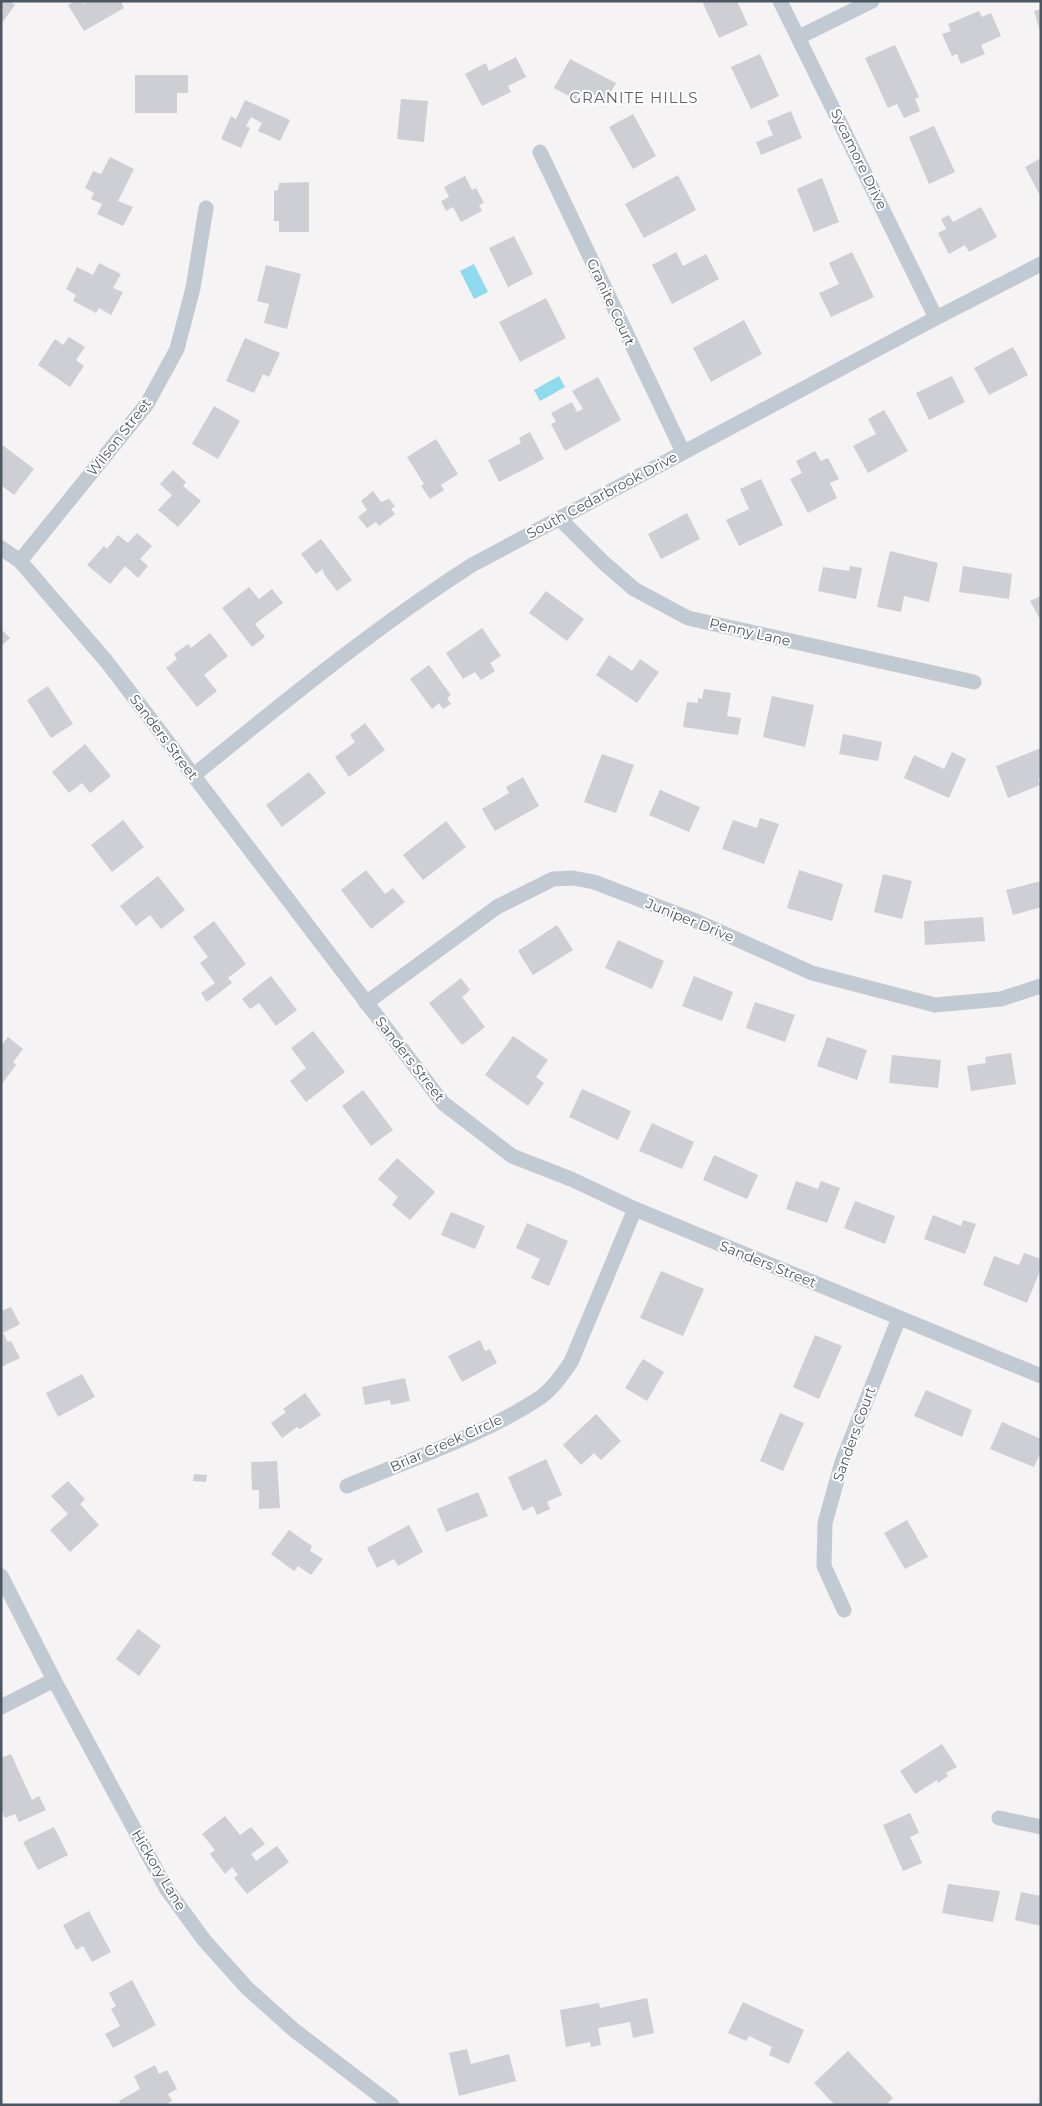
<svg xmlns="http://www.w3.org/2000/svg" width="1042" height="2106" viewBox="0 0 1042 2106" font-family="Montserrat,sans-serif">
  <rect width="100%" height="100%" fill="#f5f3f3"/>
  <g fill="#90daee">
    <polygon points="474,264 488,292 474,299 460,271"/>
    <polygon points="559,376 565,387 540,401 534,390"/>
  </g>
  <g fill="#cdcfd5">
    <polygon points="1,1 10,1 15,5 1,24"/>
    <polygon points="75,1 83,1 84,4 89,1 121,1 124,8 84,31 68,5"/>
    <polygon points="702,1 737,1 748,25 719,38"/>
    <polygon points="1041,9 1041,31 1040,31 1034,11"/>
    <polygon points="979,11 982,17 991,13 1001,36 981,45 985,54 961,64 957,54 952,56 942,34 951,31 948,24"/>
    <polygon points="895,45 919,97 915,99 920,111 904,118 897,104 888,108 865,58"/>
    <polygon points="760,54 779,96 751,109 731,67"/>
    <polygon points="516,57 526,77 508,86 511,92 482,106 465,74 486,63 489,71"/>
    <polygon points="570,59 616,83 606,101 592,94 586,105 554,88"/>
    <polygon points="135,75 188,75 188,93 177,93 177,113 135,113"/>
    <polygon points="401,99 428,101 424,142 397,139"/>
    <polygon points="245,100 290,120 280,141 258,131 262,123 251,117 246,126 250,128 241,148 221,139 231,116 236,119"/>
    <polygon points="791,111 802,138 761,155 756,142 773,135 767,121"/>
    <polygon points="633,114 656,156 633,169 609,127"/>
    <polygon points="934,126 955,172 929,184 909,137"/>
    <polygon points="110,157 134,169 118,201 133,207 123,226 97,214 102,204 91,199 94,193 85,188 93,171 101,174"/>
    <polygon points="1041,158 1041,197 1025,167"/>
    <polygon points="678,175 696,210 644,238 625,204"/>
    <polygon points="465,176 472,190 476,188 484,203 479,205 482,211 461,222 453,207 446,211 441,201 449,197 444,187"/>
    <polygon points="822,178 839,222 814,232 797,189"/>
    <polygon points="309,182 309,232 279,232 279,221 274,221 274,191 278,190 279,183"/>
    <polygon points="981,207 997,237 969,252 965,245 949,254 938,233 946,229 941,219 949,215 953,222"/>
    <polygon points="514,236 533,274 508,287 489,248"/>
    <polygon points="676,252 683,266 706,254 719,279 672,304 652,265"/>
    <polygon points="852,252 874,297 831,317 819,293 839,284 829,263"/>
    <polygon points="99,263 121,274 113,288 123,292 111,315 99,308 96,313 73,301 76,295 66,289 77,267 93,275"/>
    <polygon points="266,265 301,274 287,329 264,323 269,304 257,301"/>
    <polygon points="546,298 566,338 520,362 499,322"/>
    <polygon points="744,320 762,354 711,382 693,348"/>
    <polygon points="69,337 85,347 76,360 84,366 70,387 38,365 55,339 63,345"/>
    <polygon points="245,338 280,353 269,377 263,374 254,393 226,381"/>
    <polygon points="1013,347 1028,375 989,395 974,368"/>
    <polygon points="952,376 965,402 929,420 916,393"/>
    <polygon points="598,377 621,420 565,451 551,424 556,422 551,413 572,402 577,412 583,409 572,391"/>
    <polygon points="214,406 240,421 218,459 192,444"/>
    <polygon points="884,410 908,451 868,473 853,446 876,434 868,419"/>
    <polygon points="530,432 544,459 499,482 488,460 521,443 519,438"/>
    <polygon points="436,439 458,474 441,485 444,490 430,499 421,486 424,484 407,457"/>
    <polygon points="1,444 34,469 14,495 1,485"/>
    <polygon points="815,451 821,461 828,458 839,479 830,483 837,498 808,513 790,479 802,473 796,461"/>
    <polygon points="173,470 186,482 183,486 201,501 178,527 158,510 172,495 160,484"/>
    <polygon points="761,479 783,525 739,546 726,520 749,509 740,489"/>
    <polygon points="373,491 381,502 389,499 395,506 391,509 395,514 379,526 376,522 367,528 358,517 367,510 361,501"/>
    <polygon points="687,513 700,539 661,559 648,534"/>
    <polygon points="137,533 152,546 140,559 148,566 138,578 125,566 110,584 87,565 104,546 107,549 118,535 128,543"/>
    <polygon points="321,539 352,580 337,591 324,574 323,569 316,574 301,554"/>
    <polygon points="890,551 938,563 929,602 904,596 901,612 877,607"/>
    <polygon points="850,566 862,568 856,599 818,591 823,567 849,571"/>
    <polygon points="963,566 1012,574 1009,599 959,592"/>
    <polygon points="249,587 259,599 272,589 283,603 255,624 265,637 252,647 222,608"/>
    <polygon points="546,591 584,619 567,641 529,613"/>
    <polygon points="1041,596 1041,621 1030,601"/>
    <polygon points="482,628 501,656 490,663 495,671 481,680 475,672 463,679 446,653"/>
    <polygon points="1,629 10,638 1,646"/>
    <polygon points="210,633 228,656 204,675 217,691 197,707 166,668 177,659 174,654 188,644 191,648"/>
    <polygon points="609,655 632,671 640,659 659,672 637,703 596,675"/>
    <polygon points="429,665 451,695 447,698 451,704 443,709 439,703 432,709 410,679"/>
    <polygon points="48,686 73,724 51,738 27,700"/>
    <polygon points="704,689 731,693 727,716 741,718 738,735 683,727 687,702 698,703 698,698 702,699"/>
    <polygon points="772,696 814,705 805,747 763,737"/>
    <polygon points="365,723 385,750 349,777 335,757 355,742 350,735"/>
    <polygon points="843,734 882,742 878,761 839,754"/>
    <polygon points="85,744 111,776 90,793 82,783 69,793 52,772"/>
    <polygon points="1041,748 1041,778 1038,779 1040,785 1008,798 996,766"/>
    <polygon points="952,752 966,759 949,798 904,778 914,755 944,769"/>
    <polygon points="602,754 634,765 616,813 584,802"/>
    <polygon points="309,772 326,793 282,827 266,805"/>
    <polygon points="523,777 539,806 495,831 482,809 509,793 506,787"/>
    <polygon points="660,790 700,807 689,832 649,815"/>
    <polygon points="760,818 779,824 764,864 722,849 733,820 757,828"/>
    <polygon points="123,820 144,847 112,872 91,845"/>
    <polygon points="446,821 466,847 423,880 403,855"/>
    <polygon points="366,870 385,894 393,888 405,902 371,929 341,890"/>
    <polygon points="799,870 843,884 832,921 787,908"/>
    <polygon points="883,874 912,881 902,919 874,912"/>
    <polygon points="158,876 185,910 161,929 150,915 136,926 120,906"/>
    <polygon points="1041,881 1041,907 1013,915 1006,890"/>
    <polygon points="983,917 985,941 925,945 924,921"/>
    <polygon points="214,921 246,964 228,978 232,983 207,1002 201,993 215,983 200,963 208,957 193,937"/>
    <polygon points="557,925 573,950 533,975 518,951"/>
    <polygon points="618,940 664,961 652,989 605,968"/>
    <polygon points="271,976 297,1010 276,1026 259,1003 250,1009 242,999"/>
    <polygon points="694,976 733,992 722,1021 682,1006"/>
    <polygon points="461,978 470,990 462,997 485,1027 462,1045 429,1003"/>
    <polygon points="755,1002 795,1015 785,1042 746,1028"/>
    <polygon points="313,1031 345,1072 306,1102 290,1081 306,1068 291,1048"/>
    <polygon points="513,1036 548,1060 536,1077 544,1083 528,1106 485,1075"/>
    <polygon points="8,1037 23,1049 13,1062 16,1065 1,1085 1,1046"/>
    <polygon points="827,1037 867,1050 857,1080 817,1066"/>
    <polygon points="1011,1053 1016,1084 971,1091 967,1066 986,1063 985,1057"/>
    <polygon points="892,1055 941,1060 938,1088 889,1083"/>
    <polygon points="582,1089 631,1111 618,1140 569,1117"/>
    <polygon points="363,1090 393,1130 371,1146 342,1106"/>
    <polygon points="652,1123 694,1142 682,1169 639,1151"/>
    <polygon points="714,1155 758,1175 747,1199 703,1180"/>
    <polygon points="397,1158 435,1192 410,1220 392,1205 398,1197 378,1179"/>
    <polygon points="796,1181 818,1189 821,1181 840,1188 827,1223 786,1209"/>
    <polygon points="855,1201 895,1216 885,1244 844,1228"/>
    <polygon points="451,1212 485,1226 475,1249 441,1235"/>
    <polygon points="933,1215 961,1226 963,1220 976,1224 965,1254 924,1239"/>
    <polygon points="527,1223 568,1241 549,1286 531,1278 540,1259 516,1248"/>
    <polygon points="1024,1253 1041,1259 1041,1268 1027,1303 983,1285 994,1256 1019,1265"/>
    <polygon points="661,1271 704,1289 683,1336 640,1318"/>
    <polygon points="11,1307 20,1324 3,1333 8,1342 11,1341 20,1358 1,1367 1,1311"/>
    <polygon points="815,1335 842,1346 819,1399 793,1387"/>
    <polygon points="480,1340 485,1351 490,1349 497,1363 462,1382 448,1356"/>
    <polygon points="643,1359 664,1372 647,1401 625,1388"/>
    <polygon points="82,1374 95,1397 58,1417 46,1393"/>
    <polygon points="405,1378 410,1401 391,1405 390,1400 365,1405 362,1387"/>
    <polygon points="926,1390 972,1410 962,1437 914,1416"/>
    <polygon points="305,1393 321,1415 300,1429 297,1427 282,1438 271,1423 286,1412 283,1409"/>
    <polygon points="780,1413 804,1423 783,1471 760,1461"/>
    <polygon points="596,1414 621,1441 601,1460 594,1453 581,1465 563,1445"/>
    <polygon points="1002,1422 1041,1439 1041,1452 1034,1467 990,1449"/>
    <polygon points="546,1459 562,1495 547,1502 550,1509 537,1515 533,1506 523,1511 508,1477"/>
    <polygon points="277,1461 280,1508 259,1509 259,1490 252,1490 251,1462"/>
    <polygon points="194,1474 207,1475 206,1482 193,1481"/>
    <polygon points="68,1481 85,1499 80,1504 99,1525 70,1552 50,1530 68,1514 51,1496"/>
    <polygon points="478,1492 488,1516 446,1532 437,1509"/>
    <polygon points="907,1520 928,1557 905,1569 884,1533"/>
    <polygon points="409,1525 423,1552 398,1566 394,1559 377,1568 367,1548"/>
    <polygon points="289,1530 312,1546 310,1551 323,1559 311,1575 298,1566 294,1571 271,1554"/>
    <polygon points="138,1629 161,1646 139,1676 116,1659"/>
    <polygon points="942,1744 957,1767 946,1773 948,1776 938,1783 937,1780 915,1794 900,1771"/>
    <polygon points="11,1754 32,1800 39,1796 46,1810 19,1822 15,1814 5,1818 1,1809 1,1758"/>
    <polygon points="910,1813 919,1833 910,1837 922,1863 903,1871 883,1825"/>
    <polygon points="225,1816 240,1835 251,1827 265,1844 251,1854 256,1861 277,1846 289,1862 247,1894 234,1878 238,1875 232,1867 225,1874 210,1854 215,1850 202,1834"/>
    <polygon points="54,1827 68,1855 38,1870 23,1842"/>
    <polygon points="948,1884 1000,1891 993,1922 942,1913"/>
    <polygon points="1021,1892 1041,1896 1041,1926 1015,1920"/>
    <polygon points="89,1911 111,1952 92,1962 83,1946 76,1950 63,1925"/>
    <polygon points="132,1980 156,2025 113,2048 105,2034 120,2026 111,2009 116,2006 109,1993"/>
    <polygon points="647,1998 654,2033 633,2038 630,2022 598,2028 601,2045 591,2047 590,2042 566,2047 560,2010 599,2003 600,2008"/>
    <polygon points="743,2002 804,2030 789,2064 769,2055 772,2047 749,2036 746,2041 728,2033"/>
    <polygon points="467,2049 471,2064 509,2054 516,2081 459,2096 449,2053"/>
    <polygon points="848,2051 893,2098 886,2105 835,2105 814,2083"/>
    <polygon points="155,2065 159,2074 167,2070 177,2089 168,2094 172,2101 165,2105 121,2105 119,2101 140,2089 134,2076"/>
  </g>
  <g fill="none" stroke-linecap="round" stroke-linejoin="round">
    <g stroke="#c1cad2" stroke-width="15">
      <polyline points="780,1 936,318"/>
      <polyline points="799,37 872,1"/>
      <polyline points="540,152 683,452"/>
      <polyline points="559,518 604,563 634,589 688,618 974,682"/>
      <polyline points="1,548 20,561 107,662 443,1103 512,1156 571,1179 635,1209 1041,1376"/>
      <polyline points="20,561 147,404 177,349 193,288 206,208"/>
      <path d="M194,775C284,702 374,628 472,565L936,318L1041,264"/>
      <polyline points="366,1003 497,907 553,879 573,878 594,882 696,921 812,973 935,1005 1001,999 1041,986"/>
      <path d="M347,1486C409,1460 486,1434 541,1397C553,1388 562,1375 571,1362L635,1209"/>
      <polyline points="1,1576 54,1680 166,1888 204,1940 247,1988 294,2030 392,2105"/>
      <polyline points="844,1610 824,1566 825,1523 842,1462 899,1318"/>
      <polyline points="1,1707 54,1680"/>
      <polyline points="999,1818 1041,1827"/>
    </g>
  </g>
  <g text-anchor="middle" stroke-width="4" stroke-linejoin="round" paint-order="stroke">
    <g font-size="14" fill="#4a5661" stroke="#fff">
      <text transform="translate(859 159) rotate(64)" y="5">Sycamore Drive</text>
      <text transform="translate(611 302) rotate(65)" y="5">Granite Court</text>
      <text transform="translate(119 437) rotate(-52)" y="5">Wilson Street</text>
      <text transform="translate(602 495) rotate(-28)" y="5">South Cedarbrook Drive</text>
      <text transform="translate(750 632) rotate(13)" y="5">Penny Lane</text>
      <text transform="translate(164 737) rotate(53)" y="5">Sanders Street</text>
      <text transform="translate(690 920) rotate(22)" y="5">Juniper Drive</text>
      <text transform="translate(410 1059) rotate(52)" y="5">Sanders Street</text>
      <text transform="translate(768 1264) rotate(22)" y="5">Sanders Street</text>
      <text transform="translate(854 1434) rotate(-70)" y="5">Sanders Court</text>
      <text transform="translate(446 1443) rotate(-24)" y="5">Briar Creek Circle</text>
      <text transform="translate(159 1870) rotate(59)" y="5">Hickory Lane</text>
    </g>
    <g font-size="15" letter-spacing="1" fill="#5f6368" stroke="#fff">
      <text x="634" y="103">GRANITE HILLS</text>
    </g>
  </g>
  <rect width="1042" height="2106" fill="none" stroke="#4a5661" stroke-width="5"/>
</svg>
